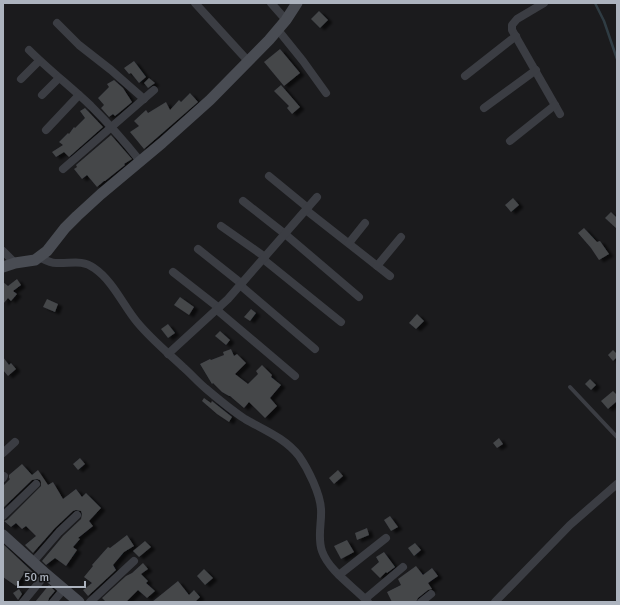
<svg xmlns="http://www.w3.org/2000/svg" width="620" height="605" viewBox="0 0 620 605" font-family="Signika,sans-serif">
  <defs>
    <filter id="shadow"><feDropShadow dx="4.5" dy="2.5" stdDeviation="1" flood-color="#0009"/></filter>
  </defs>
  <rect width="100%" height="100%" fill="#1b1b1d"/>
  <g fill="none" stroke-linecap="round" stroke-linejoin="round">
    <polyline stroke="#2f3c43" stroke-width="2.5" points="595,3 604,21 617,59"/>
  </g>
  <g fill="#44464a" filter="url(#shadow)">
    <polygon points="319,11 328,20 320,28 311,19"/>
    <polygon points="280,49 300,73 284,86 264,62"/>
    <polygon points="134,61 146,77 139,83 131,73 129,74 124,68"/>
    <polygon points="149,78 155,83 148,88 144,83"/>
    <polygon points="114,80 123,88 132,102 120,112 115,116 113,114 109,117 101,108 104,105 98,98 109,87 107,84"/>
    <polygon points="281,85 300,107 292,114 287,108 289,106 274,91"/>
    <polygon points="190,93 198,102 144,149 130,132 139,126 134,121 146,110 148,113 166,102 170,110 179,100 181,102"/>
    <polygon points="85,108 103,127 69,157 64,152 56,157 52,152 63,145 59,142 68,133 69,134 74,127 75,128 85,118 80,111"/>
    <polygon points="111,135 132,159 124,164 125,165 105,181 104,181 97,187 87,175 82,179 74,169 77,167 76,165"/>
    <polygon points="513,198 519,205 511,212 505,205"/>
    <polygon points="611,212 617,218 617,229 605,218"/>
    <polygon points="584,228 597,242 600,241 609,254 599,260 591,248 578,233"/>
    <polygon points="17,279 21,285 13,291 17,294 11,301 8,298 3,304 3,282 8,286"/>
    <polygon points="180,297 194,307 189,315 174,305"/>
    <polygon points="47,299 58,304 55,312 43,307"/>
    <polygon points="251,309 256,313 250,321 244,317"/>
    <polygon points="417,314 424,321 416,329 409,323"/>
    <polygon points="168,324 175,333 168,338 161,329"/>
    <polygon points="220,331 230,340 226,345 215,336"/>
    <polygon points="231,349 234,356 237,354 246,363 235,374 248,384 258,374 256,371 262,365 272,375 271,377 281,385 270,398 277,406 265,418 249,402 244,408 230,396 229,396 222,392 213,383 212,384 200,364 210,359 211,360 224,355 223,352"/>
    <polygon points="613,350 617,354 617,357 613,361 608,355"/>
    <polygon points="3,357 9,365 11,363 16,369 8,376 3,370"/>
    <polygon points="590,379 596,385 591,390 585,384"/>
    <polygon points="613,391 617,395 617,401 608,409 601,401"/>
    <polygon points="204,398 211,403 212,401 232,417 229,422 217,414 202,401"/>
    <polygon points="499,438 503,444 497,448 493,443"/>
    <polygon points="80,458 85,464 78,470 73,464"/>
    <polygon points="22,464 32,475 38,470 48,485 53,482 63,499 76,489 82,497 86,493 101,508 89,521 93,526 78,538 80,539 73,547 77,550 66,566 55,558 46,565 42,561 63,536 81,519 82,514 81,511 76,510 73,511 55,528 33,553 25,545 36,536 26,526 22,529 16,523 11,527 4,521 7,520 41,486 41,482 40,480 37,479 32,480 3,508 3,486 10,479 9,478 9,475"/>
    <polygon points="338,470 343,476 334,484 329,478"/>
    <polygon points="390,516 398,527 391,531 384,520"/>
    <polygon points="367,528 369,535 357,540 355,533"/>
    <polygon points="127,535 134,546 124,552 113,565 116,570 88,596 83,590 92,583 84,577 93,566 92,565 108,547 110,548"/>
    <polygon points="347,540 354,552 341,559 334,546"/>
    <polygon points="145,541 151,547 139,557 133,551"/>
    <polygon points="415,543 421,550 414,556 408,548"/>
    <polygon points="3,544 37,576 34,580 25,572 16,586 3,577"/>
    <polygon points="384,552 395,567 387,573 386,572 380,578 371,569 379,562 376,557"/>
    <polygon points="143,563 148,569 141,574 148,581 146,583 155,591 147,598 138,590 126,602 106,602 102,598 126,576 132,573"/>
    <polygon points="416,566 423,575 432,568 438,576 428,583 432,589 428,590 418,598 416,602 392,602 387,592 401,585 398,579"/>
    <polygon points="204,569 213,578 205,585 197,576"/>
    <polygon points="178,581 189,595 194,590 200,597 195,602 152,602"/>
    <polygon points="49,585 55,591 49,598 48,602 35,602"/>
    <polygon points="19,589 22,594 18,600 13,593"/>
  </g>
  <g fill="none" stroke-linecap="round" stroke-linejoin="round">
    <polyline stroke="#3b3d43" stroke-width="4" points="570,387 617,437"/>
    <g stroke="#3b3d43" stroke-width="8">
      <polyline points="195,3 248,61"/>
      <polyline points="271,3 286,20"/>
      <polyline points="544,3 517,19 512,25 512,30 560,114"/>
      <polyline points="57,23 79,45 111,70 144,99"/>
      <polyline points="278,30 303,61 326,93"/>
      <path d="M29,50C49,70 71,87 91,106C109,124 125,142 140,161"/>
      <polyline points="465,76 516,36"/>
      <polyline points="21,79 39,61"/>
      <polyline points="42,95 59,78"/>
      <polyline points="484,108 536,70"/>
      <polyline points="46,130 79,95"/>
      <polyline points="510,141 555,105"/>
      <polyline points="63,169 154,90"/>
      <polyline points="269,176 308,208"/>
      <polyline points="243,201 285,234 359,297"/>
      <polyline points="306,210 390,276"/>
      <polyline points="221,226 265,257"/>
      <polyline points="349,243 365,223"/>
      <polyline points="198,249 242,284"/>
      <polyline points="3,251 15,263"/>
      <path d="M39,257C45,260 50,263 56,263C70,264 82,259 94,268C113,281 123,305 137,322C151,339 167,352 183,367C190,373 197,381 204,387C217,398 231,410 245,419C264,430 285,438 299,456C308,469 320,493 321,509C322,523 317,537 322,551C329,571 354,587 368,602"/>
      <polyline points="263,259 341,322"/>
      <polyline points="377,266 401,237"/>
      <polyline points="173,272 219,308"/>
      <polyline points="240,285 315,349"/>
      <polyline points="217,310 295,376"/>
      <polyline points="168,354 228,299 317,197"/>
      <polyline points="3,453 15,442"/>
      <polyline points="3,478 4,476"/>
      <polyline points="3,516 36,484"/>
      <polyline points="33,562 59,532 77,515"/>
      <polyline points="339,575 386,538"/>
      <polyline points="365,599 403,567"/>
      <polyline points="23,602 46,574"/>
      <polyline points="53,602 64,589"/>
      <polyline points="90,602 134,561"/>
      <polyline points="421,602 431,594"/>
      <polyline points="495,602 570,525 617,484"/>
    </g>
    <g stroke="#494c53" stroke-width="11">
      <polyline points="3,267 15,263 35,260 47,251 65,228 77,216 101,194 162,143 210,100 269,40 286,20 297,3"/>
      <polyline points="3,535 46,574 79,602"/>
    </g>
  </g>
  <rect width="620" height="605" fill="none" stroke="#acb3be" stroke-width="8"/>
  <path d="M18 581v6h67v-6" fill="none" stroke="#acb3be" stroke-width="2"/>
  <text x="24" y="581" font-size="12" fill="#acb3be" stroke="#151618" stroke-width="3" paint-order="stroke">50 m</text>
</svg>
